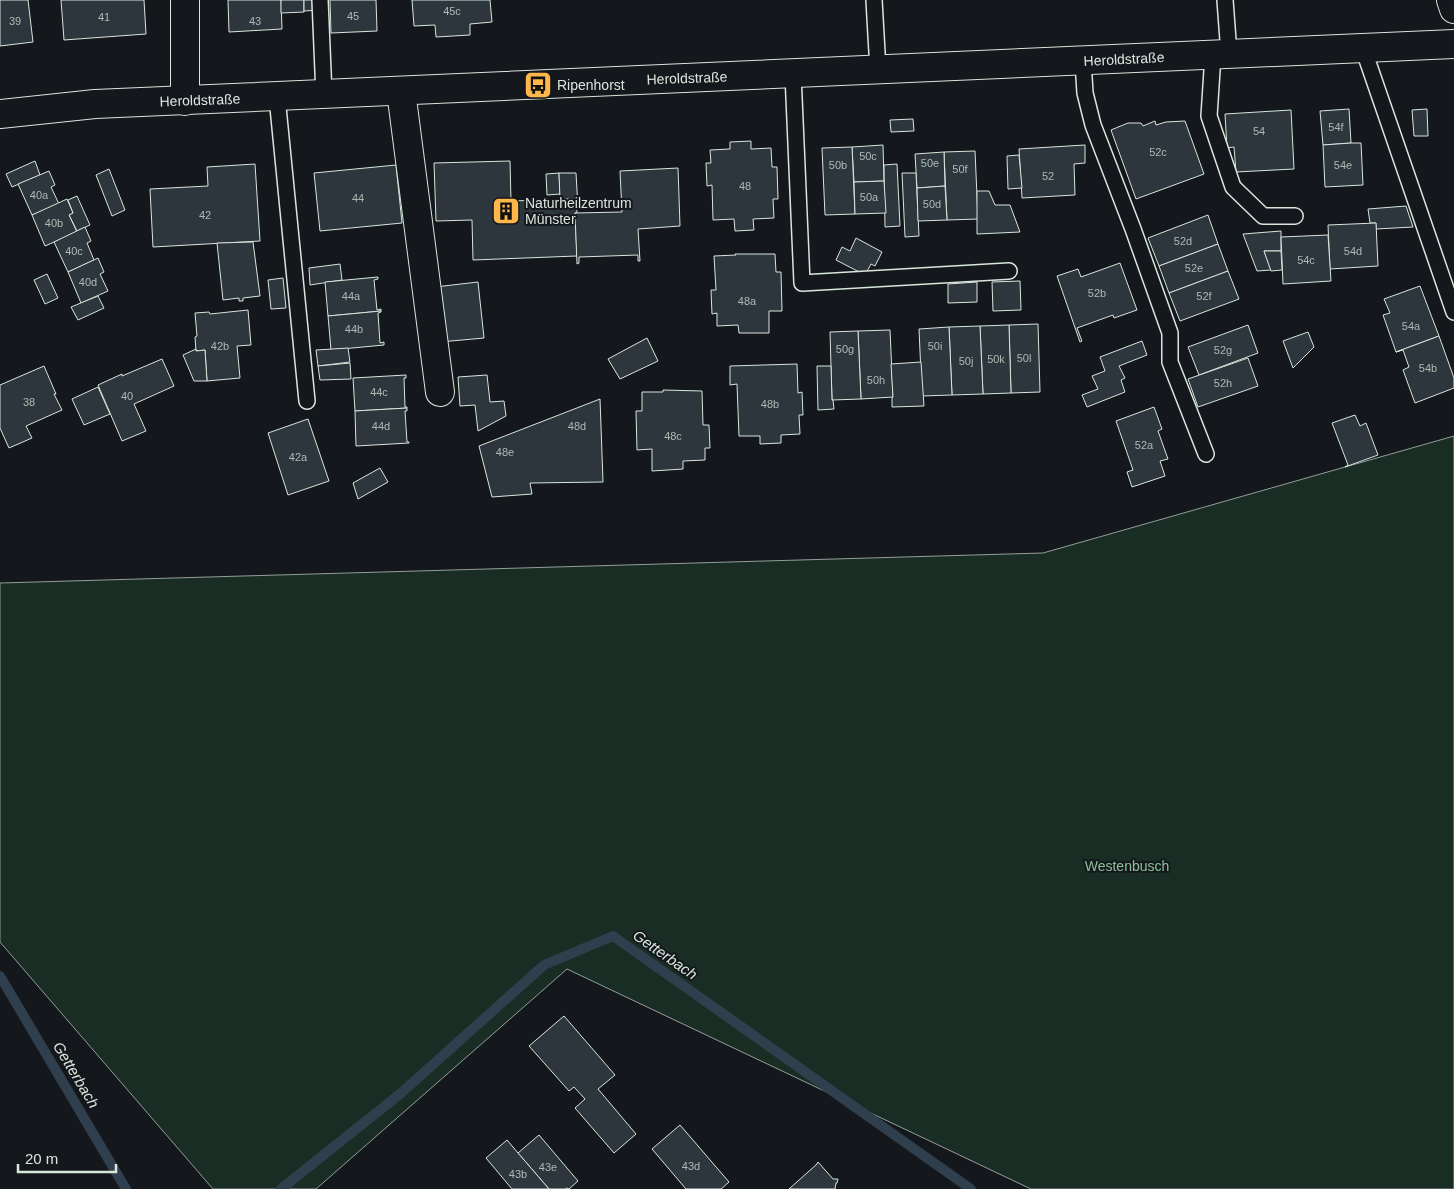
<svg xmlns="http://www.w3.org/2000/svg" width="1454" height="1189" viewBox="0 0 1454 1189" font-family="Helvetica,sans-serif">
  <rect width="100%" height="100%" fill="#14181c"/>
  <polygon fill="#1a2d24" stroke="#939e99" points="1454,436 1454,1189 1031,1189 567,969 316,1189 213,1189 0,942 0,583 1043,553"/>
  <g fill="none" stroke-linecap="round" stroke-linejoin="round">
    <g stroke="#2f3f4d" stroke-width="10">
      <polyline points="0,976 126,1189"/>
      <polyline points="281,1189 400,1094 544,965 613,936 971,1189"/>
    </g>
  </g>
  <g fill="#2c363c" stroke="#d8e6dc">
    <polygon points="0,0 28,0 33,42 0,46"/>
    <polygon points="61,0 144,0 146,34 64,40"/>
    <polygon points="228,0 281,0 282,29 229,32"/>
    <polygon points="281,0 304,0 304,12 281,13"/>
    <polygon points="304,0 318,0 319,10 304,11"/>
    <polygon points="330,0 376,0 377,31 331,33"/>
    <polygon points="412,0 490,0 492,22 470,24 470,35 436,37 435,25 414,26"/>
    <polygon points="1349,109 1351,143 1323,145 1320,111"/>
    <polygon points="1427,109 1428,136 1414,136 1412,110"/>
    <polygon points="1291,110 1294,169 1236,172 1234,147 1227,148 1225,114"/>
    <polygon points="913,119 914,131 891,132 890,120"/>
    <polygon points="1155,121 1156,125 1166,122 1185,121 1204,174 1136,199 1111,130 1128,123 1141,123 1143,126"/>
    <polygon points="751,141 751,149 771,148 772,167 777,167 778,199 773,199 774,218 753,219 754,230 735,231 734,219 713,220 712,185 707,186 706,163 711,163 710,150 730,149 730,142"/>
    <polygon points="1351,143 1361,143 1363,185 1325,187 1323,145"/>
    <polygon points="883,145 884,181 854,182 852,147"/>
    <polygon points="1085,145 1085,163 1074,164 1075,195 1022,198 1019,149"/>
    <polygon points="852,147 855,214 825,215 822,148"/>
    <polygon points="975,151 978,219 947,220 944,152"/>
    <polygon points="944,152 945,186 917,188 915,154"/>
    <polygon points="1019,155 1022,188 1008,189 1007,156"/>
    <polygon points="35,161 40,175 12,187 6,174"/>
    <polygon points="510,161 511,201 576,199 577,213 575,213 577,256 473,260 472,220 436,221 434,163"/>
    <polygon points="255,164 260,241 153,247 150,189 208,186 207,167"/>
    <polygon points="897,164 900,226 885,227 884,165"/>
    <polygon points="396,165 402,223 320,231 314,173"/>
    <polygon points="678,168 680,226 638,229 640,261 638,261 638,255 579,257 579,263 577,264 575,213 622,212 620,171"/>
    <polygon points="109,169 125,210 112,216 96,175"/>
    <polygon points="49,171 55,185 51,187 59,204 32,215 18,184"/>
    <polygon points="559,173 560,194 547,195 546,174"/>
    <polygon points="559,173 576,173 578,208 577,208 576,199 560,199"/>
    <polygon points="902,173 916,173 919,236 905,237"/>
    <polygon points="884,181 886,213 855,214 854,182"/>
    <polygon points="945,186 947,220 918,221 917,188"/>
    <polygon points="977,191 989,191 995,205 1010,205 1020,232 977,234"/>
    <polygon points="77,196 90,225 77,231 69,215 73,213 68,200"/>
    <polygon points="67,199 73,213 69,215 77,232 45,246 32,215"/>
    <polygon points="1406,206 1413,227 1376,229 1376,223 1370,223 1368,209"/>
    <polygon points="1208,215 1218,244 1159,266 1148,238"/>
    <polygon points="1376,223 1378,266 1330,269 1328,225"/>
    <polygon points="85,227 91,241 87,243 94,260 68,272 54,242"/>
    <polygon points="1281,231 1281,251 1264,251 1271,270 1257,271 1243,234"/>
    <polygon points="1328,235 1331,281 1283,284 1281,237"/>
    <polygon points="856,238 882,252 875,266 871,264 865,275 836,260 842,247 850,251"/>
    <polygon points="253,242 260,296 243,298 243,301 239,301 239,298 223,300 217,243"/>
    <polygon points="1218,244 1228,271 1169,293 1159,266"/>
    <polygon points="1264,251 1281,251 1282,270 1271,271"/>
    <polygon points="735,254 775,254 776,272 781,272 782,311 769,311 769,333 739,333 738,325 717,326 717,313 712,314 711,290 716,290 714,256 736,255"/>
    <polygon points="98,258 104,272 100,274 108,291 81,303 68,272"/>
    <polygon points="1120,263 1137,310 1114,318 1113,315 1077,328 1082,341 1080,342 1057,276 1078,269 1081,277"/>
    <polygon points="340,264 342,280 310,285 309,268"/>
    <polygon points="1228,271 1239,299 1180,321 1169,293"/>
    <polygon points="47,274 58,298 45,304 34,280"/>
    <polygon points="378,277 378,279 374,280 377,310 381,309 381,311 328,316 325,282"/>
    <polygon points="283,278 286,308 271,309 268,280"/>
    <polygon points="1020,281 1021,310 993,311 992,282"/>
    <polygon points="478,282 484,338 440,342 435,287"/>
    <polygon points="977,282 977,302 948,303 948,284"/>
    <polygon points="1420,286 1439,336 1396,352 1383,315 1390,313 1384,299"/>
    <polygon points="98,296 104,308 78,320 71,307"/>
    <polygon points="248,310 251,345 237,346 240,378 207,381 205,350 196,351 195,337 197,336 195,313 209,312 210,314"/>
    <polygon points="381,311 381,312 378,313 380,343 384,342 384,345 331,350 328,316"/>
    <polygon points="1038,324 1040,392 1011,393 1009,325"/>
    <polygon points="1009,325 1011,393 983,394 980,326"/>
    <polygon points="1248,325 1258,353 1199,375 1188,347"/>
    <polygon points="980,326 983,394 952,395 949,327"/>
    <polygon points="949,327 952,395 922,396 919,329"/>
    <polygon points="890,330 893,397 861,399 858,331"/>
    <polygon points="858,331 861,399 832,400 830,332"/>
    <polygon points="1308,332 1314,347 1293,368 1283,341"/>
    <polygon points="1439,336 1454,378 1454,388 1415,403 1403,370 1409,367 1403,350 1396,352"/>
    <polygon points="647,338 658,361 620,379 608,359"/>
    <polygon points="1142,341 1147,355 1119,366 1125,378 1121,380 1125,392 1087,407 1082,395 1098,389 1092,376 1105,371 1100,357"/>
    <polygon points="348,348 350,362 318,366 316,350"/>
    <polygon points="196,349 196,351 205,350 207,381 194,381 183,355"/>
    <polygon points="1248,358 1258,386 1198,407 1188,379"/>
    <polygon points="162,359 174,386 134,404 146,431 122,441 98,385 122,374 122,376"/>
    <polygon points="921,362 924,406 892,407 892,398 893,397 891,364"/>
    <polygon points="350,363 351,379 320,380 318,366"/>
    <polygon points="797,364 798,393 802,392 803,415 799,415 800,434 781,435 781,443 760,444 760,436 739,436 737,384 730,385 730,366"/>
    <polygon points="44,366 56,394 54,394 62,410 26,426 32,438 9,448 0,428 0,385"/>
    <polygon points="817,366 831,366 832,400 833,400 834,409 818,410"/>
    <polygon points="406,375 406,378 404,378 405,407 407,407 407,408 355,411 353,378"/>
    <polygon points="487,375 490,402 504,401 506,416 478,431 475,405 460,406 458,377"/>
    <polygon points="98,387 110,414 84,425 72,399"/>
    <polygon points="663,390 702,391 703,425 709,425 710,448 705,448 705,460 683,461 683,469 652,471 652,449 637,450 636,411 642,411 642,392 663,392"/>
    <polygon points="600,399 603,482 530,483 532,494 492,497 479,446"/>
    <polygon points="1154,407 1162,429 1158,431 1168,459 1160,461 1165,476 1132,487 1127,472 1133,470 1116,421"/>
    <polygon points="407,408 407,411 405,411 407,442 409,442 409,443 356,446 355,411"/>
    <polygon points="1355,415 1360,426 1366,423 1378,455 1345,467 1348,465 1332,423"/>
    <polygon points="308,419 329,481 288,495 268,433"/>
    <polygon points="380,468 388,482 358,499 353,483"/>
    <polygon points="564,1016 615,1075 598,1089 636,1134 614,1153 575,1108 585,1099 574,1087 569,1091 529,1046"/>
    <polygon points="680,1125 729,1182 721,1189 686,1189 652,1149"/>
    <polygon points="539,1135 578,1181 569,1189 567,1188 565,1189 549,1189 518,1153"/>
    <polygon points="507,1140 518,1153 549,1189 512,1189 486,1158"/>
    <polygon points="818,1162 833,1179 838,1179 837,1183 836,1183 835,1189 789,1189 817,1164"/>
  </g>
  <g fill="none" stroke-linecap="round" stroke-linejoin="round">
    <g stroke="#d8e6dc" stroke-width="18">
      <g id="lane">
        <polyline points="320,0 324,95"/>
        <polyline points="874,0 878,70"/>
        <polyline points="1225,0 1229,54"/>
        <polyline points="1363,48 1454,312"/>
        <polyline points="1213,55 1209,116 1233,187 1263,216 1295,216"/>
        <polyline points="1083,61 1085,93 1093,125 1133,229 1170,333 1170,362 1206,454"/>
        <polyline points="793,74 802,283 1009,271"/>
        <polyline points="277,97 307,401"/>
      </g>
    </g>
    <g stroke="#d8e6dc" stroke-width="30">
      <g id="street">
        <polyline points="185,0 185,101"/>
        <polyline points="1451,0 1454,9"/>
        <polyline points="401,91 440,392"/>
      </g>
    </g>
    <g stroke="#d8e6dc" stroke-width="30">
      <polyline id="secondary" points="0,114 95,104 1454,44"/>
    </g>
    <use href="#lane" stroke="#14181c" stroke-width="15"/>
    <use href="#street" stroke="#14181c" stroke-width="28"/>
    <use href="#secondary" stroke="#14181c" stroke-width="28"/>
  </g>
  <defs>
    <g id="bus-square" transform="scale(1.4375)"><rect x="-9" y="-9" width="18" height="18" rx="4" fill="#ffb74d" stroke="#14181c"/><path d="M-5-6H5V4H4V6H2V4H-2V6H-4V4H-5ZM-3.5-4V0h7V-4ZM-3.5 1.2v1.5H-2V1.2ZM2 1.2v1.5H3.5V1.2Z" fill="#111"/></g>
    <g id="building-square" transform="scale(1.4375)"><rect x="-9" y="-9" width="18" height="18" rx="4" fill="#ffb74d" stroke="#14181c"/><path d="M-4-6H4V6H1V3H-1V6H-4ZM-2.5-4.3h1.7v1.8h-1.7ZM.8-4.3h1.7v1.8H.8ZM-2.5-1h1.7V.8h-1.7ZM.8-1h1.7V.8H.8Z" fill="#111"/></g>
  </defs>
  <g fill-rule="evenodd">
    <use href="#bus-square" x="538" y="85"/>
    <use href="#building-square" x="506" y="211"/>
  </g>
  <g text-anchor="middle" stroke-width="4" stroke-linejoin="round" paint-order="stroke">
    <g font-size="11" fill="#adbab4">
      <text x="452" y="15">45c</text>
      <text x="353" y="20">45</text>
      <text x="104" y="21">41</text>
      <text x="15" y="25">39</text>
      <text x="255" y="25">43</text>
      <text x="1336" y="131">54f</text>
      <text x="1259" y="135">54</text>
      <text x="1158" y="156">52c</text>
      <text x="868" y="160">50c</text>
      <text x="930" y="167">50e</text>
      <text x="838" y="169">50b</text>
      <text x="1343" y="169">54e</text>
      <text x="960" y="173">50f</text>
      <text x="1048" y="180">52</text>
      <text x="745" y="190">48</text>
      <text x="39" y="199">40a</text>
      <text x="869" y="201">50a</text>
      <text x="358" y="202">44</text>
      <text x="932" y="208">50d</text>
      <text x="205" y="219">42</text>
      <text x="54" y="227">40b</text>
      <text x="1183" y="245">52d</text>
      <text x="74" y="255">40c</text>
      <text x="1353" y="255">54d</text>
      <text x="1306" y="264">54c</text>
      <text x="1194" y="272">52e</text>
      <text x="88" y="286">40d</text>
      <text x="1097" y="297">52b</text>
      <text x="351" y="300">44a</text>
      <text x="1204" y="300">52f</text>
      <text x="747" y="305">48a</text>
      <text x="1411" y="330">54a</text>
      <text x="354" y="333">44b</text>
      <text x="220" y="350">42b</text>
      <text x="935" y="350">50i</text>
      <text x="845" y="353">50g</text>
      <text x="1223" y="354">52g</text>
      <text x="1024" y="362">50l</text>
      <text x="996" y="363">50k</text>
      <text x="966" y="365">50j</text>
      <text x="1428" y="372">54b</text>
      <text x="876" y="384">50h</text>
      <text x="1223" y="387">52h</text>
      <text x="379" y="396">44c</text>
      <text x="127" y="400">40</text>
      <text x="29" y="406">38</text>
      <text x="770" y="408">48b</text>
      <text x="381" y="430">44d</text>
      <text x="577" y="430">48d</text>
      <text x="673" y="440">48c</text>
      <text x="1144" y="449">52a</text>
      <text x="505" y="456">48e</text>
      <text x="298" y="461">42a</text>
      <text x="691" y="1170">43d</text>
      <text x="548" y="1171">43e</text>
      <text x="518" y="1178">43b</text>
    </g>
    <g font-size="14" fill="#d8e6dc" stroke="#14181c">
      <text transform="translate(1124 59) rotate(-3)" y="5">Heroldstraße</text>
      <text transform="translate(687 78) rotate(-2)" y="5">Heroldstraße</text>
      <text transform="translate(200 100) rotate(-2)" y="5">Heroldstraße</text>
    </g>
    <g font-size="14" fill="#d8e6dc" stroke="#14181c" text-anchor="start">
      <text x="557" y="90">Ripenhorst</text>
      <text x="525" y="208">Naturheilzentrum<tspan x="525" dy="16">Münster</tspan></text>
    </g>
    <g font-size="14" fill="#8ac095" stroke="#14181c">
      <text x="1127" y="871">Westenbusch</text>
    </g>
    <g font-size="15" font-style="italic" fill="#d8e6dc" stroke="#14181c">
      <text transform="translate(665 955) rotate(35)" y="5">Getterbach</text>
      <text transform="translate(76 1075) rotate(59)" y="5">Getterbach</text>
    </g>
  </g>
  <path d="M18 1164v8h98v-8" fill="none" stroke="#d8e6dc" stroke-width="2.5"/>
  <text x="25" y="1164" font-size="15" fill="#d8e6dc" stroke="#14181c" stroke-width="4" paint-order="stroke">20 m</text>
</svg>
